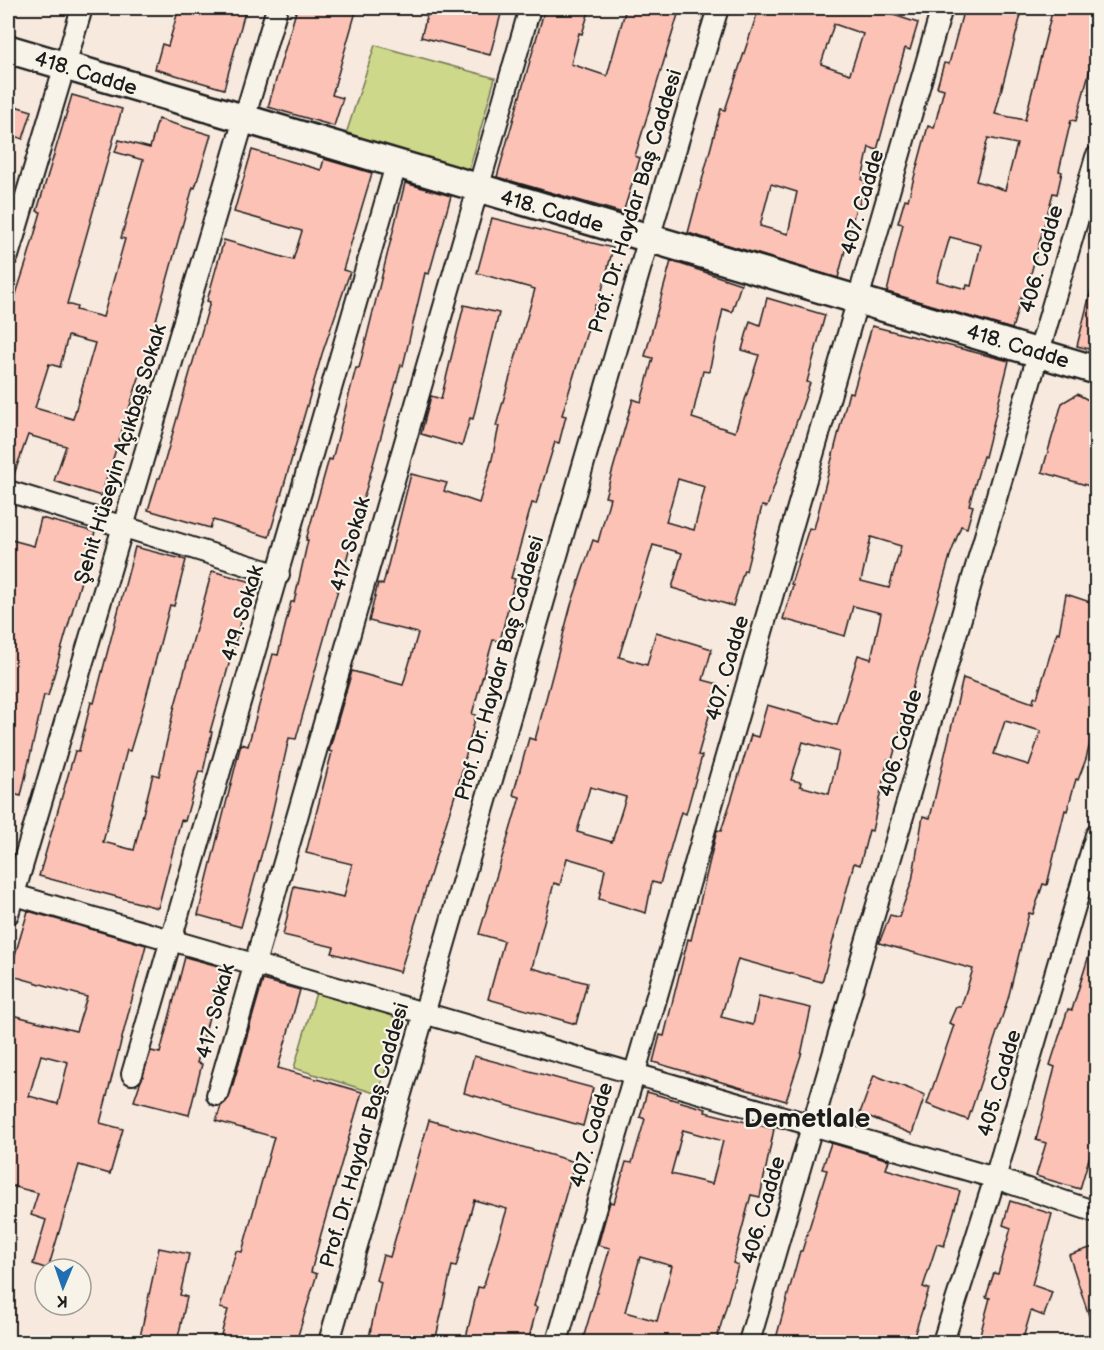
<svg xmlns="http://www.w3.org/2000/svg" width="1104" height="1350" viewBox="0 0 1104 1350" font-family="'Balsamiq Sans',sans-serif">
  <rect width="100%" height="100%" fill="#f8e9de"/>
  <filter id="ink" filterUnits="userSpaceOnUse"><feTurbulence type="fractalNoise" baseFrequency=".0167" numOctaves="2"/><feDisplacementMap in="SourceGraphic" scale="12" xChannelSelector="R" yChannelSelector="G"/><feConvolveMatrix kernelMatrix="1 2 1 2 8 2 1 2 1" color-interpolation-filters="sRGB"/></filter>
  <g filter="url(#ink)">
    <g fill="#cdd88b" stroke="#747a54" stroke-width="1.5">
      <polygon points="375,45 495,78 467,177 344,140"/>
      <polygon points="317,989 402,1016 378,1094 294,1068"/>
    </g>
    <g fill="#fdc2b6" stroke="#1c1c1c" stroke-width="1.5" fill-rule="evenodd">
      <polygon points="179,8 246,8 224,89 155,69 162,44 168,46"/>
      <polygon points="297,8 357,8 332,95 343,98 334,126 268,107"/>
      <polygon points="429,8 475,8 501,14 490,55 421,37"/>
      <polygon points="545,8 590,8 582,34 579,33 571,64 607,76 626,8 680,8 635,156 640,158 623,213 497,177"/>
      <path d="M759,8H872L918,23L910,50L905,48L877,150L869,147L862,180L866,181L858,208L856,207L838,278L688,233L721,109L725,110ZM834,24L863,34L850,74L821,64ZM771,184L797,192L788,234L760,226Z"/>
      <path d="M964,8H993L1021,15L995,114L1025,120L1053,8H1096V59L1093,58L1076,121L1071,120L1059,171L1062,172L1057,194L1053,193L1024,299L1021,298L1012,329L887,292L903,224L898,223L905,199L908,200L928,126L934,128L944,89L937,87L944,63L949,64ZM988,138L1017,144L1005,190L976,181ZM950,237L981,245L971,286L967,285L966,289L937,281Z"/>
      <path d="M72,95L122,109L67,304L77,307L76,310L103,317L125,239L121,238L143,160L115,152L119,140L150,148L158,119L211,135L195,188L193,187L146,356L101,496L54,481L66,446L28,435L12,480L8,479V319L27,260L41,212L37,211ZM68,336L95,343L73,419L35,408L49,364L60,367Z"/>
      <polygon points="8,104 32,111 23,139 8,134"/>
      <polygon points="252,150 321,170 324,159 372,173 343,270 350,272 322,354 269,537 213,520 210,528 148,510 158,478 160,478 210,302 207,301 224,240 293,260 302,231 234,212"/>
      <polygon points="405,183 451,196 429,274 425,273 403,366 401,365 296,739 289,738 268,831 241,927 198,915 241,744 248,746 273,654 278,655 291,602 294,602 308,540 306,540 329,459 332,460 356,368 359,368"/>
      <polygon points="492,218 613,248 598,306 595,305 562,415 566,416 559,443 555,442 536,504 532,503 511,578 515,579 500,641 493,640 472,714 476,715 459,782 400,972 332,953 334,947 283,935 294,886 344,897 352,864 306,853 332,752 329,751 352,671 403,685 418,633 369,621 378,583 383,585 411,474 447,483 444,491 479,503 492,459 499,426 496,426 535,289 477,273"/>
      <path d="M671,261L741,284L732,312L723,309L709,372L703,371L692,418L735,432L759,355L742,350L750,321L760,325L767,298L825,315L807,382L810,383L767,507L762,506L746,571L744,570L733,606L672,588L682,553L653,545L619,657L647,665L656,632L712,649L703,680L718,684L698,755L702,756L686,814L681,812L660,884L652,882L646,913L599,899L605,869L567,858L560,885L554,883L532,968L587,983L576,1024L488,999L504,941L479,934L520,797L513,795L529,738L535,740L571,605L593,540L598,542L610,498L605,497L633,399L641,402L653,358L645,356ZM678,479L705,487L694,530L666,522ZM590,787L626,797L612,842L577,832Z"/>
      <polygon points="1091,290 1096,291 1096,351 1077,346"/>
      <polygon points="464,305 499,313 473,419 470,418 462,446 421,434 431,396 441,399"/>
      <path d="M872,326L1009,361L985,457L983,456L969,505L973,506L967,528L961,526L950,556L892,760L888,759L872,831L869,830L860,865L854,863L822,982L738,959L721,1017L753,1025L759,996L811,1008L801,1055L786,1101L653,1062L660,1035L664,1036L688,939L691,940L717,830L721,831L731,801L751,735L758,737L767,705L837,725L858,655L871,659L881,613L853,606L845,636L783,619L793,585L791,584L809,528L814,529L849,392L853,393ZM871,537L901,546L889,588L861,581ZM803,742L839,752L829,794L800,786L801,782L791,780Z"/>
      <polygon points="1077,394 1096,404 1096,488 1042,472 1062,403"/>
      <polygon points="41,518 95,532 48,696 44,695 21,796 8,793 8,539 34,546"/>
      <polygon points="135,547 186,560 174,606 170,605 145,701 130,751 127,750 103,842 134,850 153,774 159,776 174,709 212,571 252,582 210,732 212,732 203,772 199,771 185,821 181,820 158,908 39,876 75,751 79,751 91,702 94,703"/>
      <path d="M1066,594L1096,604V719L1086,759L1078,780L1076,779L1067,811L1065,810L1047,885L1043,884L1033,914L1029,913L1008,999L968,1120L927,1104L954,1025L949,1023L956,1007H961L973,969L879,943L890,915L899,917L912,881L923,816L930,818L963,678L1033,703L1034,697L1037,698L1057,632L1059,633ZM1005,721L1041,731L1029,765L994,754Z"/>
      <path d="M28,911L146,945L100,1123L123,1129L110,1174L79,1165L48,1269L33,1264L46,1220L31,1215L38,1193L8,1185V1014L76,1031L87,997L9,975ZM41,1055L68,1062L58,1104L29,1096Z"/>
      <polygon points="1093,942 1096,943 1096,1157 1090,1155 1080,1189 1036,1176 1046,1143 1036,1140 1055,1067 1050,1065 1068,1009 1072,1010"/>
      <polygon points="185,957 222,967 197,1063 202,1064 189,1115 134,1101 151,1051 160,1053"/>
      <polygon points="263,980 300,990 278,1068 362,1092 321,1234 311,1272 317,1274 296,1342 219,1342 228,1310 220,1308 236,1251 242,1252 274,1137 216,1121 221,1106 229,1098"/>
      <polygon points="474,1056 593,1088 583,1126 464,1093"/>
      <polygon points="874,1075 925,1095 912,1134 860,1113"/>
      <path d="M647,1092L706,1109L705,1112L774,1129L760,1197L751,1195L733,1263L738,1265L716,1342H582L610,1248L598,1245L610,1202L614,1203L626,1162L632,1163L645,1119L640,1117ZM683,1130L723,1141L712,1184L671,1174ZM640,1257L672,1266L657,1321L625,1312Z"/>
      <polygon points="429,1120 575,1162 534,1306 537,1307 528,1342 465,1342 478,1287 483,1288 507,1209 474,1200 456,1267 452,1266 435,1342 368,1342 381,1282 376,1280 383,1255 390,1257"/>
      <polygon points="831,1143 889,1160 886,1169 960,1191 944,1246 937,1244 923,1287 929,1289 912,1342 775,1342 800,1251 802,1251 827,1170 822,1169"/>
      <polygon points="1010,1201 1052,1214 1032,1285 1052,1292 1044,1316 1031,1311 1022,1342 1010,1342 980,1335 990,1298 986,1297 994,1273 998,1274 1011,1228 1003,1225"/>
      <polygon points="1096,1246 1096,1330 1094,1331 1069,1255"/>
      <polygon points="159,1248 189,1254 180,1295 187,1297 177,1342 139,1342"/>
    </g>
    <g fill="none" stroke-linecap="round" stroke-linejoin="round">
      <g stroke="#1c1c1c" stroke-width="24">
        <g id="street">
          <polyline points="8,256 82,8"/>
          <polyline points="8,491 279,575"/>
          <polyline points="8,893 995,1178 1096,1212"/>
          <polyline points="8,914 277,8"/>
          <polyline points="132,1074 396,165"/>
          <polyline points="217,1095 530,8"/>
          <polyline points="329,1342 649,238 718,8"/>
          <polyline points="557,1342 942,8"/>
          <polyline points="749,1342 1096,157"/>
          <polyline points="943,1342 995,1178 1096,835"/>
        </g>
      </g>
      <g stroke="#1c1c1c" stroke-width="32">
        <polyline id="secondary" points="8,49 1096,370"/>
      </g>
      <use href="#street" stroke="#f7f3e8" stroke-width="20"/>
      <use href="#secondary" stroke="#f7f3e8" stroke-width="27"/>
    </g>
  </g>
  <g text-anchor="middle" stroke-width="4.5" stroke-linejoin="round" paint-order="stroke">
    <g font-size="21" fill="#1c1c1c" stroke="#f7f3e8">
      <text transform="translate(86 73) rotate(17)" y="7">418. Cadde</text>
      <text transform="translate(635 201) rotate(-73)" y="7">Prof. Dr. Haydar Baş Caddesi</text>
      <text transform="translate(862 202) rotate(-74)" y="7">407. Cadde</text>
      <text transform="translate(552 211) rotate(16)" y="7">418. Cadde</text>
      <text transform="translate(1041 259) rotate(-74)" y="7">406. Cadde</text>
      <text transform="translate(1018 346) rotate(17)" y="7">418. Cadde</text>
      <text transform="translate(120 454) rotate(-73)" y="7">Şehit Hüseyin Açıkbaş Sokak</text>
      <text transform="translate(350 544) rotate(-74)" y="7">417. Sokak</text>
      <text transform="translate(242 613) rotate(-73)" y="7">419. Sokak</text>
      <text transform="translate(499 668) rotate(-74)" y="7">Prof. Dr. Haydar Baş Caddesi</text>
      <text transform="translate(727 668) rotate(-74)" y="7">407. Cadde</text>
      <text transform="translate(900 743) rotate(-74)" y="7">406. Cadde</text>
      <text transform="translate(215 1011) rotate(-75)" y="7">417. Sokak</text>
      <text transform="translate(999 1083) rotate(-74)" y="7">405. Cadde</text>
      <text transform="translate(364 1135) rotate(-74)" y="7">Prof. Dr. Haydar Baş Caddesi</text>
      <text transform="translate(591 1135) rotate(-74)" y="7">407. Cadde</text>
      <text transform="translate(763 1210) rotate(-74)" y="7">406. Cadde</text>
    </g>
    <g font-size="27" font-weight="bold" fill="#1c1c1c" stroke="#f7f3e8">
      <text x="807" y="1127">Demetlale</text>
    </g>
  </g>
  <rect width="1104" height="1350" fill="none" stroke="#f7f3e8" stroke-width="30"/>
  <rect x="15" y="15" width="1074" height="1320" fill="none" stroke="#1c1c1c" stroke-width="2" filter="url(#ink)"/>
  <g transform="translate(63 1287) rotate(182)"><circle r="28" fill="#f7f3e8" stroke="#9f9d96" stroke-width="1.5"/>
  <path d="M0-4.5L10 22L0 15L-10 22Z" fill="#1f6fb2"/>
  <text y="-9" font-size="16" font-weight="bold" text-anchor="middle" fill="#1c1c1c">K</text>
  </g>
</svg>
